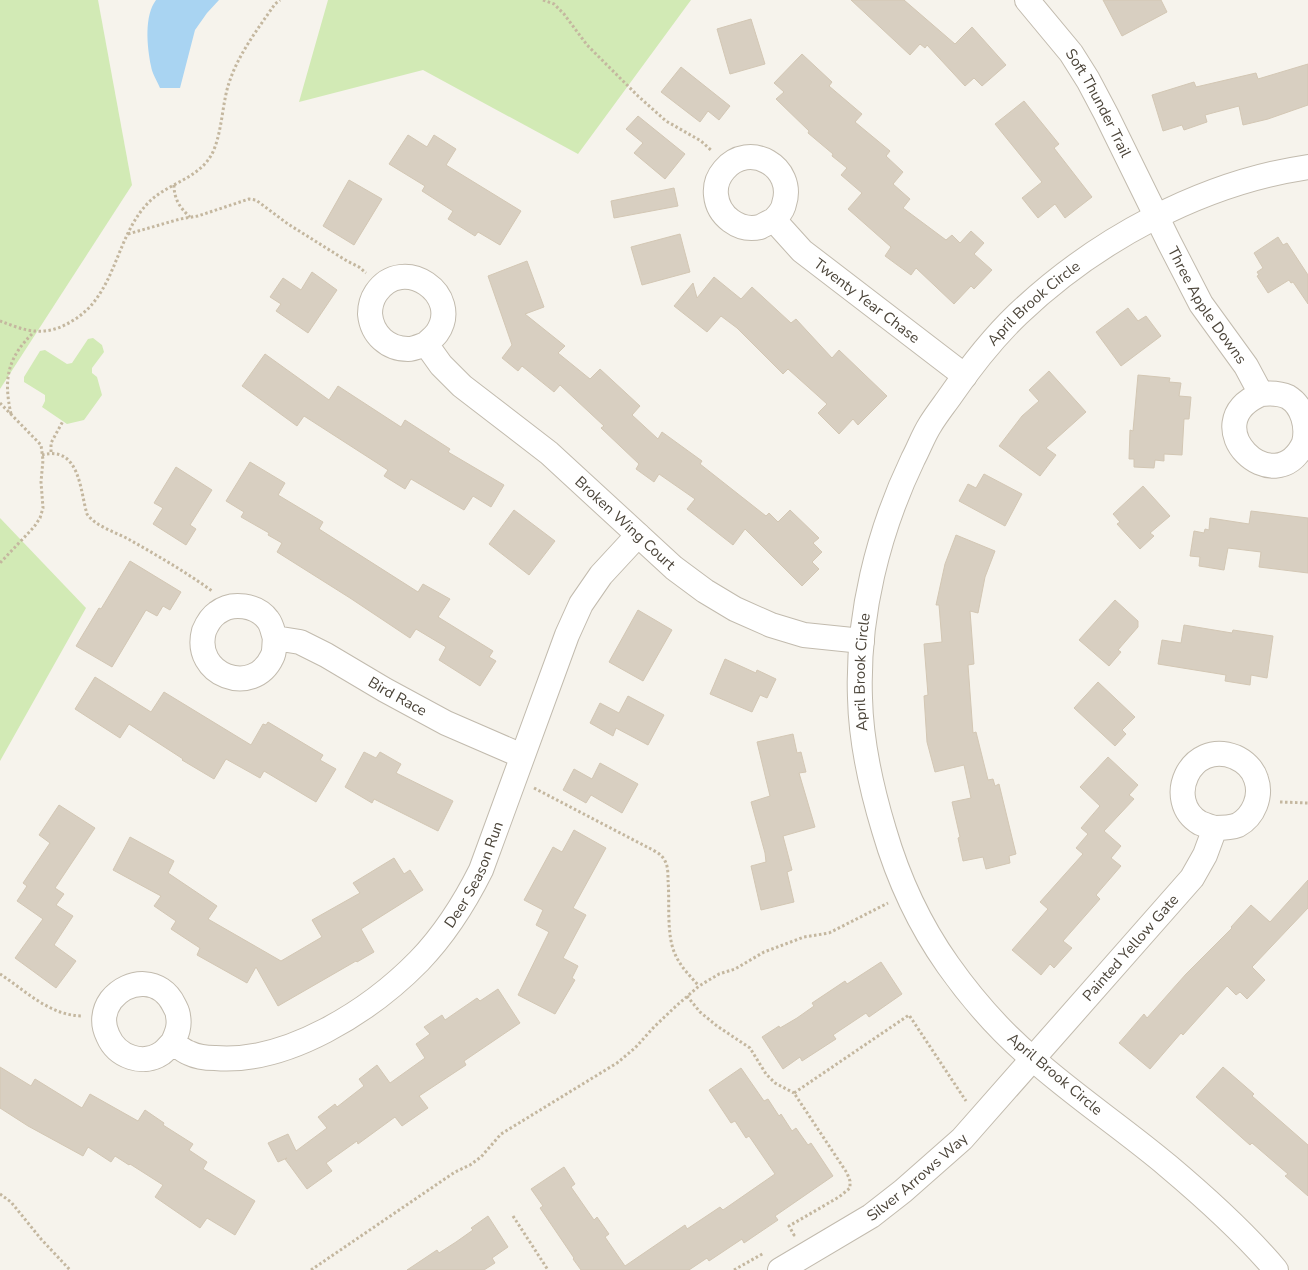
<svg xmlns="http://www.w3.org/2000/svg" width="1308" height="1270" viewBox="0 0 1308 1270" font-family="'Nunito Sans',sans-serif">
  <rect width="100%" height="100%" fill="#f6f3ec"/>
  <g fill="#d2eab5">
    <polygon points="0,0 98,0 132,185 0,389"/>
    <polygon points="328,0 691,0 578,154 423,70 299,102"/>
    <polygon points="93,338 102,345 104,352 92,368 92,373 97,377 102,395 84,420 67,424 42,407 45,401 45,395 24,382 24,377 40,351 45,350 67,364 72,363 88,339"/>
    <polygon points="0,518 86,608 0,761"/>
  </g>
  <path fill="#a9d4f2" d="M156,0H219L207,13L195,30L180,88H160C157,81 152,73 151,66C147,46 144,16 156,0Z"/>
  <g fill="#d8cfc1" stroke="#d3c7b4">
    <polygon points="851,0 904,0 955,44 972,27 1006,65 982,86 974,78 965,86 927,45 925,48 920,44 910,55"/>
    <polygon points="1103,0 1161,0 1167,12 1122,36"/>
    <polygon points="751,19 765,64 730,74 717,29"/>
    <polygon points="802,54 832,82 829,86 862,114 855,122 890,151 886,156 903,172 893,184 910,199 903,208 946,240 952,235 960,243 971,231 984,243 974,254 992,270 974,289 971,286 954,304 916,268 911,275 885,256 891,247 848,209 862,193 841,175 847,168 832,156 833,154 808,133 809,131 776,99 784,92 774,83"/>
    <polygon points="1308,64 1308,105 1268,119 1243,125 1239,106 1205,115 1207,122 1184,130 1182,125 1163,131 1152,95 1194,82 1196,87 1256,73 1258,79"/>
    <polygon points="681,67 730,106 719,120 708,111 700,122 661,92"/>
    <polygon points="1024,101 1059,144 1054,148 1092,197 1065,218 1055,204 1038,218 1022,198 1042,182 995,124"/>
    <polygon points="638,116 685,154 665,179 634,153 643,143 626,129"/>
    <polygon points="408,135 427,147 434,135 456,149 446,165 521,211 500,245 478,232 475,236 448,219 453,211 422,191 425,186 389,164"/>
    <polygon points="349,180 382,199 354,245 323,226"/>
    <polygon points="674,188 678,206 614,218 611,201"/>
    <polygon points="680,234 690,272 642,285 631,247"/>
    <polygon points="1278,237 1283,245 1287,243 1308,275 1308,304 1293,282 1291,283 1289,280 1268,293 1257,276 1259,275 1257,272 1263,268 1254,253"/>
    <polygon points="527,261 544,307 525,314 565,346 558,353 590,379 600,369 640,406 632,415 658,439 662,432 702,461 700,464 766,516 769,513 778,522 790,510 819,538 813,543 822,552 812,562 819,569 802,586 745,529 733,545 687,509 695,499 659,474 654,482 636,469 639,464 601,428 604,426 560,385 554,392 522,366 518,371 502,358 512,345 488,276"/>
    <polygon points="312,272 337,290 308,333 276,311 281,304 270,297 283,278 301,290"/>
    <polygon points="714,277 741,299 752,287 791,323 796,319 832,358 839,350 887,396 858,425 853,419 839,434 818,413 827,404 788,369 783,374 737,328 721,316 707,332 674,306 693,283 697,298"/>
    <polygon points="1128,308 1138,321 1146,316 1161,336 1121,366 1096,332"/>
    <polygon points="265,354 329,400 338,386 401,427 405,420 450,449 448,452 504,485 491,507 473,496 464,510 411,479 405,489 384,476 388,470 304,416 297,426 242,386"/>
    <polygon points="1049,371 1086,412 1046,448 1056,455 1040,476 999,446 1022,416 1039,401 1029,390"/>
    <polygon points="1138,375 1170,378 1169,382 1181,383 1179,396 1191,397 1189,419 1184,419 1182,455 1164,454 1164,461 1155,460 1154,468 1134,467 1134,459 1129,459 1130,430 1133,431"/>
    <polygon points="250,462 285,483 278,495 323,522 319,529 418,592 423,584 450,599 438,617 493,651 489,657 496,661 480,686 439,660 446,647 416,629 410,638 350,598 277,552 282,543 268,535 269,533 241,517 244,512 226,501"/>
    <polygon points="176,467 212,490 190,525 196,529 186,545 153,524 163,508 154,503"/>
    <polygon points="984,474 1022,494 1005,526 959,501 968,484 976,488"/>
    <polygon points="1143,486 1170,516 1150,533 1154,536 1140,549 1117,524 1120,522 1113,514"/>
    <polygon points="514,510 555,541 529,575 489,544"/>
    <polygon points="1251,511 1308,518 1308,573 1259,567 1261,552 1228,548 1224,570 1199,566 1200,557 1190,556 1194,531 1204,533 1205,529 1209,530 1210,518 1249,524"/>
    <polygon points="956,535 995,551 985,577 978,613 970,611 974,664 968,665 973,733 976,732 988,780 993,779 995,786 999,784 1016,854 1009,856 1010,863 986,869 983,857 963,861 958,838 960,837 952,802 971,798 964,765 935,772 927,742 924,696 928,695 924,644 942,642 939,605 936,605 945,564"/>
    <polygon points="130,561 181,592 170,610 163,606 157,616 146,610 112,667 76,646 99,608 101,609"/>
    <polygon points="1115,600 1138,621 1138,627 1118,650 1121,652 1109,666 1079,640"/>
    <polygon points="638,610 672,630 643,681 609,662"/>
    <polygon points="1184,625 1232,633 1233,630 1273,636 1267,678 1251,675 1250,685 1225,681 1226,675 1158,664 1162,640 1181,643"/>
    <polygon points="725,659 756,673 757,670 776,679 767,698 760,695 752,712 710,694"/>
    <polygon points="95,677 151,712 164,692 251,745 263,724 266,725 268,722 323,755 320,760 336,769 316,802 264,771 260,778 226,759 214,779 182,760 183,759 129,724 120,738 75,709"/>
    <polygon points="1098,682 1135,717 1122,730 1126,734 1115,746 1074,708"/>
    <polygon points="628,696 664,715 648,745 616,728 613,736 590,723 600,703 619,713"/>
    <polygon points="793,734 797,753 801,752 806,772 799,773 815,827 783,836 792,870 787,872 794,902 761,910 751,866 766,862 765,853 751,802 770,796 757,742"/>
    <polygon points="364,752 376,758 380,752 401,764 396,773 453,801 438,831 374,799 372,803 345,787"/>
    <polygon points="1108,757 1138,785 1129,795 1134,799 1104,831 1121,846 1111,858 1121,866 1096,895 1100,899 1063,941 1072,948 1054,968 1050,964 1041,975 1012,950 1048,909 1040,902 1083,854 1076,848 1088,834 1081,828 1100,806 1080,787"/>
    <polygon points="600,763 638,784 622,813 591,795 586,803 563,790 574,769 592,779"/>
    <polygon points="59,805 95,828 55,888 64,894 56,905 73,916 54,945 76,961 56,988 15,958 43,919 17,901 27,886 23,883 50,843 39,835"/>
    <polygon points="574,830 606,848 573,908 586,915 563,958 578,966 572,978 575,980 555,1014 518,995 549,932 536,925 543,910 524,900 553,847 562,852"/>
    <polygon points="130,837 174,861 168,873 217,906 208,919 281,961 322,937 312,920 360,893 353,883 394,858 404,874 410,870 423,890 361,929 374,952 357,962 356,961 278,1006 256,967 247,983 197,955 200,948 171,929 176,921 154,906 161,896 113,870"/>
    <polygon points="1308,880 1308,908 1252,967 1265,980 1247,999 1240,992 1236,995 1227,986 1183,1035 1181,1033 1150,1069 1119,1043 1144,1014 1147,1018 1186,974 1232,928 1231,927 1251,905 1270,922"/>
    <polygon points="881,962 902,994 869,1017 866,1013 833,1035 836,1039 802,1061 800,1057 783,1069 762,1037 779,1026 780,1028 797,1018 814,1006 812,1003 845,981 847,984"/>
    <polygon points="498,989 520,1023 464,1061 466,1065 419,1096 428,1108 402,1126 395,1117 358,1144 357,1141 326,1163 332,1171 307,1189 285,1159 287,1158 278,1162 268,1143 288,1134 296,1151 327,1128 318,1117 335,1104 337,1107 364,1086 359,1079 377,1065 390,1083 425,1058 416,1044 430,1034 424,1027 442,1015 445,1020 477,998 480,1001"/>
    <polygon points="0,1067 31,1086 35,1079 82,1108 90,1094 138,1121 145,1110 164,1123 163,1125 193,1144 189,1150 207,1162 203,1169 255,1201 235,1235 207,1218 200,1228 155,1197 163,1185 130,1164 129,1165 115,1156 111,1162 88,1147 83,1156 28,1126 0,1108"/>
    <polygon points="1223,1067 1254,1094 1252,1096 1308,1145 1308,1196 1285,1176 1288,1174 1252,1143 1250,1145 1196,1097"/>
    <polygon points="741,1068 764,1101 768,1099 779,1116 781,1114 792,1131 796,1128 808,1145 811,1143 833,1176 775,1216 778,1220 744,1243 742,1239 709,1261 707,1258 689,1270 581,1270 573,1259 574,1258 540,1208 543,1206 531,1189 564,1167 575,1184 571,1187 594,1220 597,1217 609,1234 605,1237 625,1266 685,1225 687,1229 720,1207 723,1210 775,1174 749,1136 746,1138 735,1121 731,1123 709,1090"/>
    <polygon points="488,1216 508,1247 492,1258 495,1263 484,1270 407,1270 437,1250 439,1253 456,1242 473,1230 471,1228"/>
  </g>
  <g fill="none" stroke-linecap="round" stroke-linejoin="round">
    <g stroke="#c2bbae" stroke-width="26">
      <g id="street">
        <path id="s1" d="M1027,0L1071,53L1088,80L1106,114L1169,242L1201,304L1246,366L1261,394C1271,393 1279,393 1288,397C1303,406 1308,427 1304,443C1275,505 1192,424 1261,394"/>
        <path id="s2" d="M774,220C778,215 783,211 784,204C796,167 749,140 724,170C718,177 715,186 716,195C718,216 739,232 760,227C764,225 769,222 774,220L802,251L965,376"/>
        <path id="s3" d="M426,344C429,341 434,337 437,333C463,295 403,253 376,293C372,299 370,307 370,314C372,335 388,349 408,349C414,349 420,346 426,344L441,365L462,386L549,453L674,568L705,591L735,609L771,625L804,635L862,641"/>
        <path id="s4" d="M275,638C274,644 275,652 272,657C253,698 192,675 204,631C207,624 211,617 217,613C232,601 257,605 268,620C272,625 273,633 275,638L300,642L326,655L385,690L446,723L522,756"/>
        <path id="s5" d="M173,1042C177,1033 180,1026 178,1016C178,1012 176,1009 174,1005C161,978 129,978 111,1000C103,1011 102,1024 108,1036C117,1057 143,1066 162,1053C166,1050 170,1045 173,1042C178,1046 183,1051 189,1053C197,1057 206,1058 215,1058C287,1064 370,1011 419,961C445,934 464,904 481,870L567,635L581,604L601,575L638,535"/>
        <path id="s6" d="M780,1270L871,1216L903,1191L962,1139L1192,878L1205,855L1215,828C1223,828 1230,828 1238,825C1254,816 1262,796 1256,779C1253,769 1244,761 1235,757C1190,739 1163,801 1200,823C1205,825 1210,827 1215,828"/>
        <path id="s7" d="M1276,1270C1244,1232 1206,1198 1168,1166C1124,1129 1076,1097 1033,1059C1001,1032 972,999 948,965C919,924 898,878 884,830C871,787 861,743 860,698C857,616 878,532 913,459C919,448 923,436 930,425C936,415 944,405 951,395C971,366 993,338 1018,314C1096,240 1201,183 1308,167"/>
      </g>
    </g>
    <g stroke="#c4b79f" stroke-width="3" stroke-dasharray="2.5 2.5" stroke-linecap="butt">
      <polyline points="543,0 554,4 564,14 587,45 638,96 666,121 701,141 712,151"/>
      <path d="M174,185C174,199 180,208 190,217"/>
      <polyline points="128,234 180,219 198,216 249,199 256,200 288,224 347,261 359,267 366,273"/>
      <path d="M0,321C11,325 25,331 36,331C49,332 61,328 72,321C116,296 115,237 148,203C167,183 200,179 213,152C222,131 222,107 228,86C237,56 257,30 275,4L280,0"/>
      <polyline points="0,403 41,445 43,460 41,482 43,508 40,518 34,527 0,563"/>
      <path d="M11,414C3,378 8,357 34,332"/>
      <polyline points="51,452 51,443 63,421"/>
      <path d="M42,455C80,445 80,491 87,514C96,527 116,532 130,540C158,556 186,572 212,591"/>
      <path d="M534,788L647,847C653,850 662,854 665,861C668,866 668,874 668,880C670,903 666,934 675,954C680,966 690,976 699,986"/>
      <polyline points="1280,802 1308,803"/>
      <path d="M0,974C26,991 50,1016 83,1016"/>
      <polyline points="687,996 700,1012 717,1026 750,1048 766,1074 775,1083 794,1093"/>
      <polyline points="0,1194 11,1202 41,1239 70,1270"/>
      <polyline points="513,1216 548,1270"/>
      <polyline points="793,1235 794,1235 789,1226 839,1197 850,1188 850,1181 847,1173 794,1093 909,1015 966,1101"/>
      <polyline points="311,1270 455,1172 470,1165 481,1157 501,1134 617,1063 635,1048 654,1027 675,1007 699,986 719,974 735,969 764,952 804,937 829,933 888,903"/>
      <polyline points="734,1270 764,1253"/>
    </g>
    <use href="#street" stroke="#fff" stroke-width="24"/>
  </g>
  <g text-anchor="middle" stroke-width="4" stroke-linejoin="round" paint-order="stroke">
    <g font-size="15" fill="#4b4439" stroke="#fff">
      <text dy="5" stroke="none"><textPath href="#s1" startOffset="126">Soft Thunder Trail</textPath></text>
      <text dy="5" stroke="none"><textPath href="#s2" startOffset="344">Twenty Year Chase</textPath></text>
      <text dy="5" stroke="none"><textPath href="#s7" startOffset="1180">April Brook Circle</textPath></text>
      <text dy="5" stroke="none"><textPath href="#s1" startOffset="356">Three Apple Downs</textPath></text>
      <text dy="5" stroke="none"><textPath href="#s3" startOffset="496">Broken Wing Court</textPath></text>
      <text dy="5" stroke="none"><textPath href="#s7" startOffset="760">April Brook Circle</textPath></text>
      <text dy="5" stroke="none"><textPath href="#s4" startOffset="365">Bird Race</textPath></text>
      <text dy="5" stroke="none"><textPath href="#s5" startOffset="615">Deer Season Run</textPath></text>
      <text dy="5" stroke="none"><textPath href="#s6" startOffset="480">Painted Yellow Gate</textPath></text>
      <text transform="translate(1055 1074) rotate(40)" y="5">April Brook Circle</text>
      <text dy="5" stroke="none"><textPath href="#s6" startOffset="166">Silver Arrows Way</textPath></text>
    </g>
  </g>
</svg>
